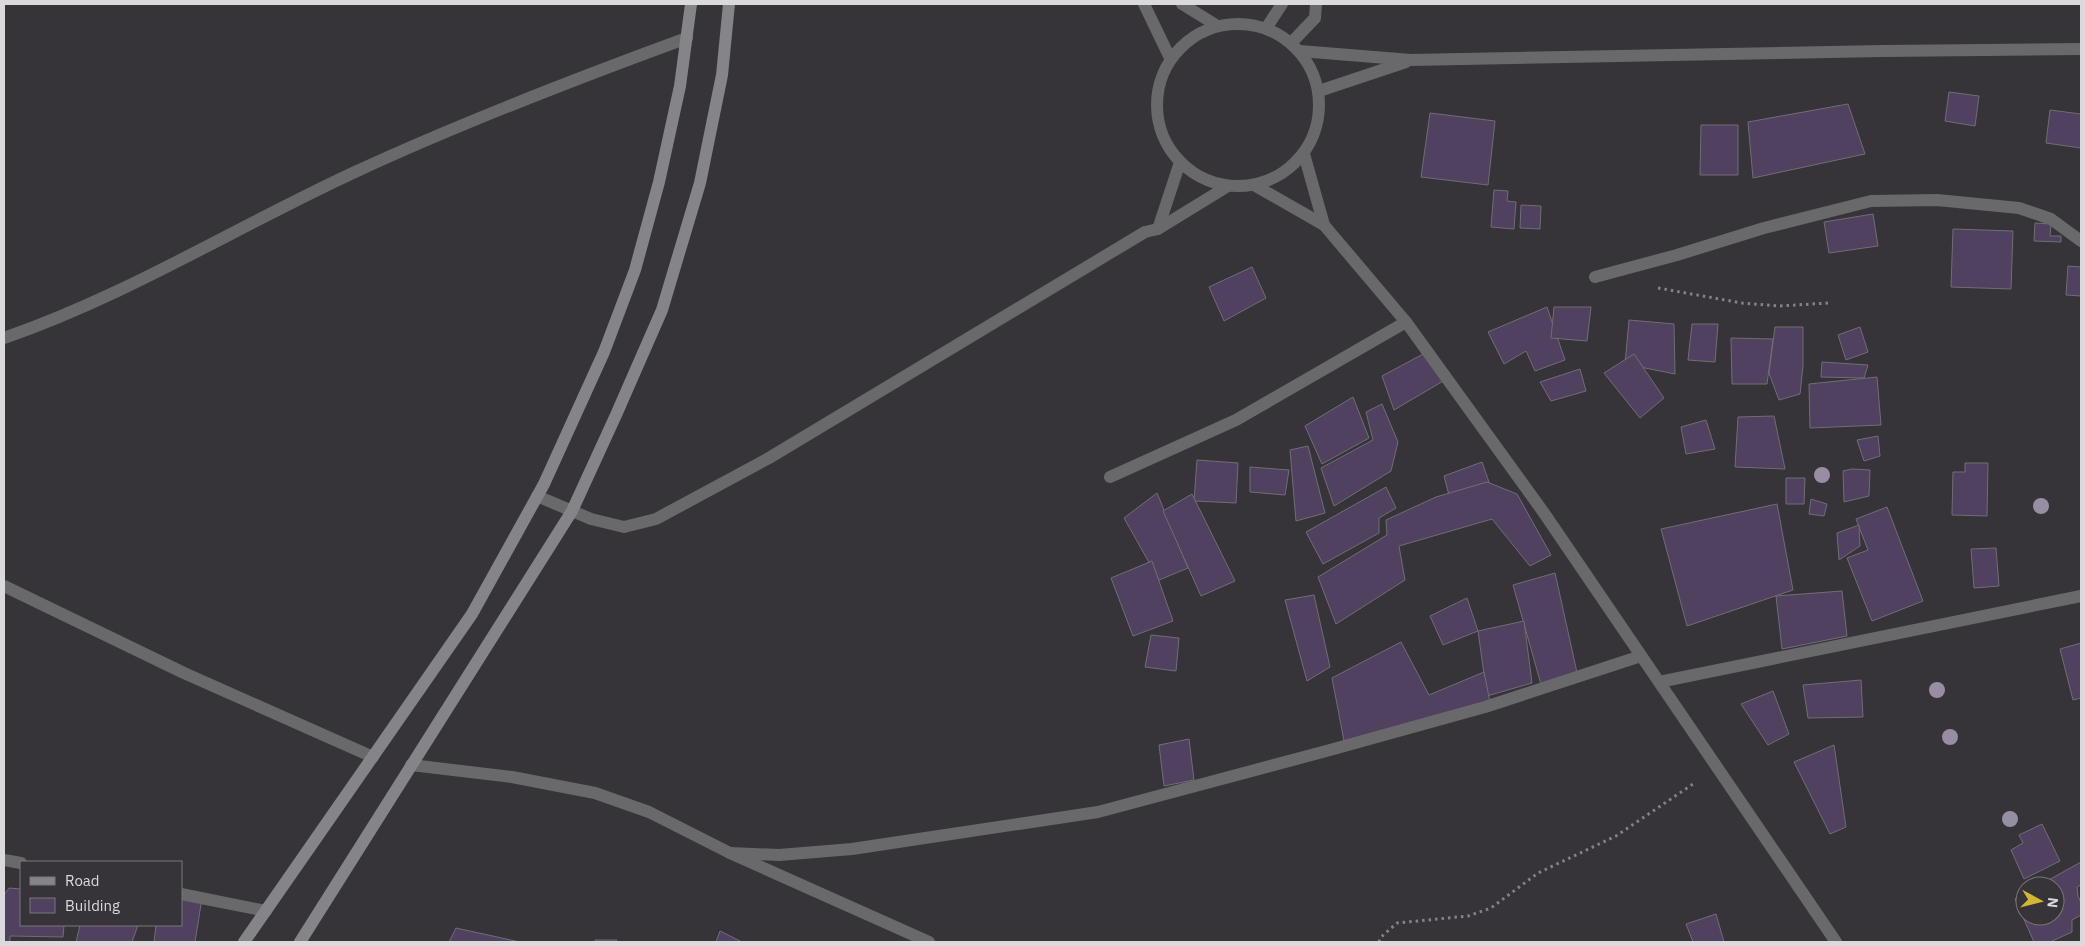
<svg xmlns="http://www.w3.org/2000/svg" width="2085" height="946" viewBox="0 0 2085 946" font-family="'IBM Plex Sans',sans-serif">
  <rect width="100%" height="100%" fill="#363439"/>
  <g fill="#504160" stroke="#706e74">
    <polygon points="1949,92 1979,96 1975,126 1945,121"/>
    <polygon points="1848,104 1865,154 1753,178 1748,122"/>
    <polygon points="2050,110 2081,114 2081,148 2046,143"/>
    <polygon points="1430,113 1495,121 1488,185 1421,177"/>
    <polygon points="1701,125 1738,125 1738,175 1700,175"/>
    <polygon points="1494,190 1508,191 1507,201 1516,202 1514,229 1491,227"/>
    <polygon points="1521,205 1541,206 1540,229 1520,228"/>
    <polygon points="1873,214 1878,246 1829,253 1824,222"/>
    <polygon points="2035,223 2051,224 2050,236 2061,236 2061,242 2034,241"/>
    <polygon points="1953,229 2013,231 2011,289 1951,287"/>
    <polygon points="2068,266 2081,267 2081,296 2066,295"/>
    <polygon points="1252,267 1266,298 1224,321 1209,287"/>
    <polygon points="1547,307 1565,360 1535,371 1526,351 1504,364 1488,332"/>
    <polygon points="1554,307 1591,307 1587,341 1551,338"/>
    <polygon points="1629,320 1674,324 1675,374 1625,364"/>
    <polygon points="1692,324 1718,324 1715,362 1688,360"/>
    <polygon points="1775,327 1803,327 1803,366 1800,394 1779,400 1769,373"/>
    <polygon points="1860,327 1868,352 1846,360 1838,335"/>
    <polygon points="1731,338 1773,339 1767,384 1732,384"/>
    <polygon points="1425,353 1445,380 1394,410 1382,376"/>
    <polygon points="1634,354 1664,398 1640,418 1604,373"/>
    <polygon points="1822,362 1868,365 1864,378 1821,377"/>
    <polygon points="1580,369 1586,391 1551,401 1540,382"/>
    <polygon points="1877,377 1881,425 1810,428 1809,384"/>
    <polygon points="1353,397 1369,438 1322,464 1305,426"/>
    <polygon points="1382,404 1398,442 1391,471 1334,506 1321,468 1373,440 1366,412"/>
    <polygon points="1774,416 1785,469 1735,467 1738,417"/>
    <polygon points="1706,420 1715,449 1686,454 1681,427"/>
    <polygon points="1878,436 1880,456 1864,461 1857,440"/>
    <polygon points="1308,446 1325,513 1296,521 1290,450"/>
    <polygon points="1197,460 1238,463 1236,503 1194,501"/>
    <polygon points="1482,462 1490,485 1449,495 1444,476"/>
    <polygon points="1965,463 1988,463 1987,516 1952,515 1953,472 1965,472"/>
    <polygon points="1250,467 1289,470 1285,495 1250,492"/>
    <polygon points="1852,469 1870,470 1869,496 1844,502 1843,471"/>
    <polygon points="1786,478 1805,478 1804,504 1786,504"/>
    <polygon points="1487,482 1517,494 1551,555 1530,566 1492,519 1399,546 1405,580 1336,624 1318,577 1387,535 1386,520 1436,497"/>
    <polygon points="1386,487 1396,508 1379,518 1379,533 1323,564 1306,532"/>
    <polygon points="1157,493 1188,568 1159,580 1124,518"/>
    <polygon points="1192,494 1235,581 1201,596 1163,511"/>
    <polygon points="1811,499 1827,504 1824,516 1809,514"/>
    <polygon points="1777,504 1793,590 1687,626 1661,529"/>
    <polygon points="1887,507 1923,601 1872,621 1847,558 1868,550 1856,519"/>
    <polygon points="1859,525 1860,546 1839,560 1837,533"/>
    <polygon points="1996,548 1999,586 1974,588 1971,549"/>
    <polygon points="1152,561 1173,621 1133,636 1111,578"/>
    <polygon points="1555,573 1578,677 1542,688 1513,585"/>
    <polygon points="1842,591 1847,636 1782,649 1776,596"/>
    <polygon points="1314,595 1330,667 1307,681 1285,600"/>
    <polygon points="1467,598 1478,631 1443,645 1430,616"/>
    <polygon points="1524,621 1532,683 1487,696 1478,631"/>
    <polygon points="1151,635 1179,638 1176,671 1145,667"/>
    <polygon points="1401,642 1429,695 1484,672 1491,707 1345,746 1332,678"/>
    <polygon points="2081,643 2081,698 2073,700 2060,649"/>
    <polygon points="1861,680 1863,717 1808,718 1803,685"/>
    <polygon points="1773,691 1789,734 1768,745 1741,704"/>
    <polygon points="1189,739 1194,780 1164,786 1159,745"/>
    <polygon points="1834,745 1846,827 1830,834 1794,762"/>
    <polygon points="2042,824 2060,861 2024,879 2011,850 2023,843 2019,835"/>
    <polygon points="2081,862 2081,885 2077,887 2078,896 2081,903 2081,915 2072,920 2072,932 2050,942 2034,942 2015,899 2025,893 2025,916 2055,916 2055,886 2038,886"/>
    <polygon points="9,888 21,889 21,925 64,925 63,937 10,936 10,942 4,942 4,895"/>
    <polygon points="202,898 195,942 154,942 156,925 181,925 181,899"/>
    <polygon points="1716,914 1724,942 1693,942 1686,924"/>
    <polygon points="80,925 138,925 132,942 76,942"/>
    <polygon points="456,928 520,942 449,942"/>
    <polygon points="720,931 742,942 716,942"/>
    <polygon points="595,940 617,940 616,942 595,942"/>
  </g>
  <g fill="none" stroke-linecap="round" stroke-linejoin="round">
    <g stroke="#848286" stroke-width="3" stroke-dasharray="2.5 4" stroke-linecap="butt">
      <polyline points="1658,288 1742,303 1779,306 1829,303"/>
      <polyline points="1379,942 1380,938 1397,923 1468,916 1491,908 1538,873 1616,836 1696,782"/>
    </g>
    <g stroke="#69686a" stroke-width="12">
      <polyline points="1144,4 1170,58"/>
      <polyline points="1182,4 1216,25"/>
      <circle cx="1238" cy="105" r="81"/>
      <polyline points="1267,27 1282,4"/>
      <polyline points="1292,42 1315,18 1316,4"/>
      <polyline points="1300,51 1411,60 1882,51 2081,49"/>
      <polyline points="1319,91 1406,62"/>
      <polyline points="1304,154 1324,225"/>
      <polyline points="1254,185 1324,225 1406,322 1544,513 1836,942"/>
      <polyline points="1158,229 1180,162"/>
      <polyline points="1595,277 1677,255 1764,228 1871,201 1937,200 2019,208 2051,219 2081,241"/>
      <path d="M4,338C128,295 236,227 355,172C463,122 575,79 687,38"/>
      <polyline points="1110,477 1236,420 1406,322"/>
      <polyline points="537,496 591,519 624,527 656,519 769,458 1145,232 1158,229 1228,186"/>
      <polyline points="4,586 184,673 373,757"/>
      <polyline points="1659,682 2081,596"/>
      <polyline points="411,765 512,777 595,793 649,812 730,853 929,942"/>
      <polyline points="730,853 779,855 852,849 1098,812 1330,750 1485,707 1641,656"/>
      <polyline points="4,860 21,863"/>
      <polyline points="181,894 266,911"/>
    </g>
    <g stroke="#858488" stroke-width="12">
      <polyline points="244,942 472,614 544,484 604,352 635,270 659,182 680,86 691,4"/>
      <polyline points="300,942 572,511 616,415 662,310 700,183 722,75 729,4"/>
    </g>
  </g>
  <g fill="#978ea3">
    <circle cx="1822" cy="475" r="8"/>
    <circle cx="2041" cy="506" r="8"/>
    <circle cx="1937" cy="690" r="8"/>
    <circle cx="1950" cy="737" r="8"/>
    <circle cx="2010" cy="819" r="8"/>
  </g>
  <rect width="2085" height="946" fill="none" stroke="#dbd9dc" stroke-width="10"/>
  <rect x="20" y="861" width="162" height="65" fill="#363439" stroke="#78767a"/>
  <rect x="30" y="877" width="25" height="8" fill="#858488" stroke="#78767a"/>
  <text x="65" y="886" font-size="15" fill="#dbd9dc">Road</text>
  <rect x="30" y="898" width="25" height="15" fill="#504160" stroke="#78767a"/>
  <text x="65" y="911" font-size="15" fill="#dbd9dc">Building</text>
  <g transform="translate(2040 901) rotate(97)"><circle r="24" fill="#363439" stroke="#78767a"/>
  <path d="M0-4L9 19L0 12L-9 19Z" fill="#d3b635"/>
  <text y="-8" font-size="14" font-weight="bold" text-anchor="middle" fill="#dbd9dc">N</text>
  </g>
</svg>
